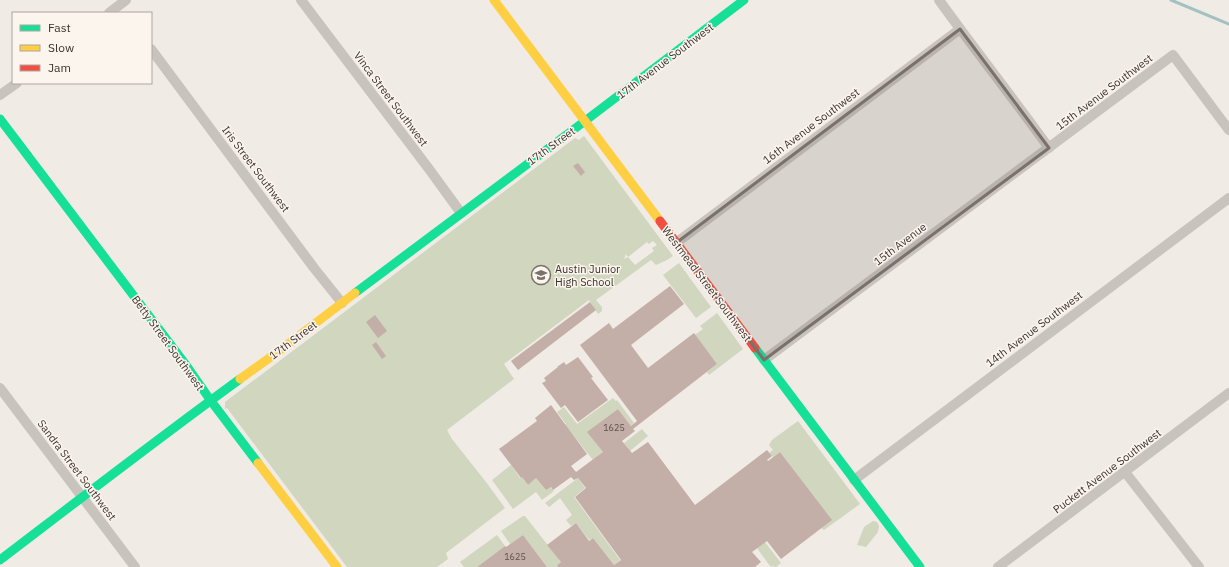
<svg xmlns="http://www.w3.org/2000/svg" width="1229" height="567" viewBox="0 0 1229 567" font-family="'IBM Plex Sans',sans-serif">
  <rect width="100%" height="100%" fill="#f0ebe5"/>
  <g fill="#d1d6bf" fill-rule="evenodd">
    <path d="M584,136L673,256L667,260L656,265L651,260L596,300L602,307V311L598,314L589,300L504,364L514,379L447,430L452,439L486,482L505,508L446,553L448,559L437,567H347L227,408L225,409V402L575,138L579,140ZM653,241L657,245L652,248L654,251L635,265L628,257L624,259L626,254L628,257L647,242L649,244Z"/>
    <polygon points="679,263 711,307 696,318 663,275"/>
    <polygon points="717,313 743,349 709,375 707,372 717,364 695,335 703,329 700,326"/>
    <polygon points="613,398 616,401 617,400 634,423 631,426 618,409 588,432 603,452 593,460 565,425 566,424 557,412 564,407 577,424"/>
    <polygon points="798,421 860,504 824,530 821,528 831,520 780,452 773,457 769,453 773,450 769,445 772,440"/>
    <polygon points="642,429 648,436 630,451 624,443"/>
    <polygon points="511,465 520,478 522,477 528,485 536,478 546,490 550,487 554,491 542,500 536,492 513,509 492,480"/>
    <polygon points="578,478 585,488 574,497 620,560 614,565 593,538 589,540 576,523 571,526 566,520 572,515 560,498 549,507 545,503"/>
    <polygon points="523,516 525,516 561,562 557,565 558,567 547,567 523,535 510,544 501,531"/>
    <polygon points="873,521 877,522 879,526 878,532 866,547 857,545 864,527"/>
    <polygon points="497,535 505,546 477,567 464,567 460,562"/>
    <polygon points="765,542 781,563 776,567 770,566 757,548"/>
  </g>
  <g fill="none" stroke-linecap="round" stroke-linejoin="round">
    <polyline stroke="#a1c2c1" stroke-width="3" points="1171,0 1229,24"/>
  </g>
  <g fill="#c3afa7">
    <polygon points="578,163 585,172 581,176 573,166"/>
    <polygon points="670,286 684,304 631,345 648,368 694,333 717,364 633,429 635,431 622,441 632,453 648,442 695,505 767,450 772,456 767,460 768,461 780,452 832,520 781,559 767,541 752,552 761,562 755,567 558,567 557,565 561,562 547,545 576,523 589,541 593,538 614,565 621,560 575,497 586,488 578,478 574,480 571,477 553,490 551,487 546,490 536,478 528,485 522,477 521,478 499,449 537,421 535,418 551,405 587,454 571,466 576,472 603,452 587,432 618,409 631,426 637,421 580,345 609,323 613,329"/>
    <polygon points="590,302 596,310 518,370 511,361"/>
    <polygon points="375,315 387,331 378,338 366,322"/>
    <polygon points="376,342 386,356 382,359 372,345"/>
    <polygon points="578,357 593,377 591,378 608,400 578,422 565,405 561,408 542,383 546,381 544,378 558,367 557,367 564,362 566,365"/>
    <polygon points="523,535 547,567 477,567 505,546 506,547"/>
  </g>
  <g fill="none" stroke-linecap="round" stroke-linejoin="round">
    <g stroke="#c9c3be" stroke-width="10">
      <polyline points="301,0 429,169 461,213"/>
      <path d="M939,0C975,50 1013,98 1049,148"/>
      <polyline points="109,13 126,0"/>
      <polyline points="151,49 314,268 342,303"/>
      <polyline points="0,95 17,83"/>
      <polyline points="676,243 960,29"/>
      <polyline points="764,360 1173,55 1229,130"/>
      <polyline points="0,388 135,567"/>
      <polyline points="1125,472 1199,567"/>
      <polyline points="854,480 1229,198"/>
      <polyline points="998,567 1229,393"/>
    </g>
    <g stroke="#16e098" stroke-width="9">
      <polyline points="0,119 186,365 211,401 258,463"/>
      <polyline points="355,293 585,121 744,0"/>
      <polyline points="755,348 920,567"/>
      <path d="M0,560C80,499 159,438 240,379"/>
    </g>
    <g stroke="#ffcf43" stroke-width="9">
      <polyline points="494,0 660,221"/>
      <polyline points="240,379 279,351 355,293"/>
      <polyline points="258,463 337,567"/>
    </g>
    <polyline stroke="#f24e42" stroke-width="9" points="660,221 755,348"/>
  </g>
  <path fill="#7a716c" fill-opacity="0.2" stroke="#7a716c" stroke-width="3" stroke-linejoin="round" d="M960,29L1049,148L764,360L676,243Z"/>
  <defs>
    <g id="school-ring" transform="scale(1)"><circle r="9.5" fill="#fbf5ee" stroke="#7a716c" stroke-width="1.5"/><path d="M0-5L7-2L0 1L-7-2ZM-4 1L0 2.5L4 1V4Q0 6-4 4Z" fill="#7a716c"/></g>
  </defs>
  <g fill-rule="evenodd">
    <use href="#school-ring" x="541" y="275"/>
  </g>
  <g text-anchor="middle" stroke-width="3" stroke-linejoin="round" paint-order="stroke">
    <g font-size="9" fill="#5d504a">
      <text x="614" y="431">1625</text>
      <text x="515" y="560">1625</text>
    </g>
    <g font-size="11" fill="#3b302b" stroke="#fbf5ee">
      <text transform="translate(665 61) rotate(-37)" y="4">17th Avenue Southwest</text>
      <text transform="translate(1104 92) rotate(-37)" y="4">15th Avenue Southwest</text>
      <text transform="translate(391 99) rotate(53)" y="4">Vinca Street Southwest</text>
      <text transform="translate(811 126) rotate(-37)" y="4">16th Avenue Southwest</text>
      <text transform="translate(551 146) rotate(-36)" y="4">17th Street</text>
      <text transform="translate(256 169) rotate(53)" y="4">Iris Street Southwest</text>
      <text transform="translate(900 244) rotate(-37)" y="4">15th Avenue</text>
      <text transform="translate(707 284) rotate(53)" y="4">Westmead Street Southwest</text>
      <text transform="translate(1034 329) rotate(-37)" y="4">14th Avenue Southwest</text>
      <text transform="translate(293 340) rotate(-37)" y="4">17th Street</text>
      <text transform="translate(168 343) rotate(54)" y="4">Betty Street Southwest</text>
      <text transform="translate(77 470) rotate(53)" y="4">Sandra Street Southwest</text>
      <text transform="translate(1107 471) rotate(-37)" y="4">Puckett Avenue Southwest</text>
    </g>
    <g font-size="11" fill="#3b302b" stroke="#fbf5ee" text-anchor="start">
      <text x="555" y="273">Austin Junior<tspan x="555" dy="13">High School</tspan></text>
    </g>
  </g>
  <rect x="12" y="12" width="140" height="72" fill="#fbf5ee" stroke="#aea6a0"/>
  <rect x="20" y="25" width="20" height="6" fill="#16e098" stroke="#aea6a0"/>
  <text x="48" y="32" font-size="12" fill="#3b302b">Fast</text>
  <rect x="20" y="45" width="20" height="6" fill="#ffcf43" stroke="#aea6a0"/>
  <text x="48" y="52" font-size="12" fill="#3b302b">Slow</text>
  <rect x="20" y="65" width="20" height="6" fill="#f24e42" stroke="#aea6a0"/>
  <text x="48" y="72" font-size="12" fill="#3b302b">Jam</text>
</svg>
